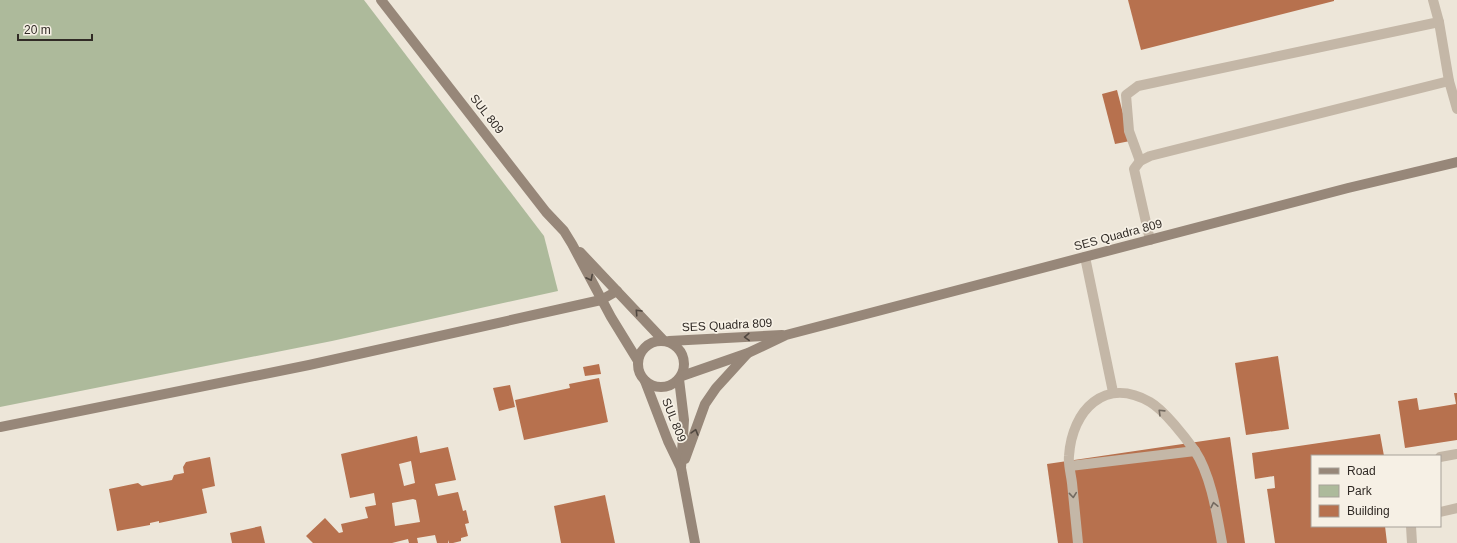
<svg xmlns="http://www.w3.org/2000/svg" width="1457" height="543" viewBox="0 0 1457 543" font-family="Arial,sans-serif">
  <rect width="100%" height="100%" fill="#ede6d9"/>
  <polygon fill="#adba9b" points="0,0 364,0 544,236 558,291 332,341 0,407"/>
  <g fill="#b7714e" fill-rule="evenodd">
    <polygon points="1128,0 1334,0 1334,1 1141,50"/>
    <polygon points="1117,90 1130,141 1115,144 1102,94"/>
    <polygon points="1278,356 1289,429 1246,435 1235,363"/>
    <polygon points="599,364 601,374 585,376 583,367"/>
    <polygon points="599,378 608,422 524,440 515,400 570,388 569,384"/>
    <polygon points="510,385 515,407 499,411 493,388"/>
    <polygon points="1454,393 1457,393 1457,440 1405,448 1398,401 1417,398 1419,410 1456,404"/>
    <polygon points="1380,434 1384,456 1312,456 1312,526 1385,526 1387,543 1275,543 1267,489 1275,488 1274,476 1255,479 1252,453"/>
    <path d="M417,436L420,453L448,447L456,480L435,484L438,496L458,492L463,511L466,510L469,523L465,524L468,536L461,538V541L453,543H449L448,540V543H437L435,535L417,538L418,543H409L408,539L392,543H313L306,536L325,518L339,533L343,532L341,524L368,518L365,507L376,505L374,493L350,498L341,454ZM411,461L415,483L404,486L399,464ZM413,499L416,500L420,522L395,526L392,503Z"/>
    <polygon points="1230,437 1245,543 1058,543 1047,464"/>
    <polygon points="210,457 215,486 202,489 207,513 159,523 159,521 150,523 150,525 117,531 109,489 138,483 142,486 172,480 174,475 184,473 183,467 186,462"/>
    <polygon points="605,495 615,543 561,543 554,506"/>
    <polygon points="261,526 265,543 232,543 230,533"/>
  </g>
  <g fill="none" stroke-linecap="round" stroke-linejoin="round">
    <g stroke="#c4b7a7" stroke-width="10">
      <polyline points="1439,22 1449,81"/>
      <polyline points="1140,161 1129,131 1126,95 1138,86 1439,22 1433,0"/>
      <polyline points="1150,240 1134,169 1140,161 1150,156 1449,81 1457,109"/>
      <polyline points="1085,257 1113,392"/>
      <polyline points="1440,457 1457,454"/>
      <polyline points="1070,466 1195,451"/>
      <polyline points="1440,512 1457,508"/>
      <polyline points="1411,526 1412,543"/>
      <path d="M1078,543C1076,523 1074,503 1072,483C1071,474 1068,464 1069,456C1072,410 1105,376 1150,402C1164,410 1185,437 1195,451C1211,475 1217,515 1222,543"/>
    </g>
    <g stroke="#978779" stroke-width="10">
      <polyline points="381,0 546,212 564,231 572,244 611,317 638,361"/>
      <polyline points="580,252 664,341"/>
      <circle cx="661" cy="364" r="23"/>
      <polyline points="669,341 782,335"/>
      <polyline points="682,376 748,353 786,335 1348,188 1457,162"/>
      <polyline points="679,379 684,420 681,468 695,543"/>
      <polyline points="645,381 668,441 681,468"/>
      <polyline points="0,427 309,365 601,300 617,291"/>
      <polyline points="685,459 705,404 716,388 747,354"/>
    </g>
  </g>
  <defs><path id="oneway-chevron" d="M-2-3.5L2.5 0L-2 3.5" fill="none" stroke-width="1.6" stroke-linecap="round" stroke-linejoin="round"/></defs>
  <g stroke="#50473f">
    <use href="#oneway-chevron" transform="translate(590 278) rotate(63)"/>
    <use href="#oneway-chevron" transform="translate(638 312) rotate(-133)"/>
    <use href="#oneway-chevron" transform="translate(747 337) rotate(178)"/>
    <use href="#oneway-chevron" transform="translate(695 432) rotate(-74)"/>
  </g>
  <g stroke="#736a60">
    <use href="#oneway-chevron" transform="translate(1161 412) rotate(-136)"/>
    <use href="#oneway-chevron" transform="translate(1073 495) rotate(84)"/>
    <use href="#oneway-chevron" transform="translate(1214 505) rotate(-102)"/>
  </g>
  <g text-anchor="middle" stroke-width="3.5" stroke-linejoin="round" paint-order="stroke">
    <g font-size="12" fill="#312b26" stroke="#f6f0e5">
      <text transform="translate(487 114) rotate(52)" y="4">SUL 809</text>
      <text transform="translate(1118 235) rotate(-15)" y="4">SES Quadra 809</text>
      <text transform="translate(727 325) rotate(-3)" y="4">SES Quadra 809</text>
      <text transform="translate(674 420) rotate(68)" y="4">SUL 809</text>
    </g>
  </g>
  <rect x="1311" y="455" width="130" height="72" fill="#f6f0e5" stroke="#a7a199"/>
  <rect x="1319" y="468" width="20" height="6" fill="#978779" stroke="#a7a199"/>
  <text x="1347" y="475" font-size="12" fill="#312b26">Road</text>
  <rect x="1319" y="485" width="20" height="12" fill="#adba9b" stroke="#a7a199"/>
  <text x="1347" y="495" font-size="12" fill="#312b26">Park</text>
  <rect x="1319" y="505" width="20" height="12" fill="#b7714e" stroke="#a7a199"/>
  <text x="1347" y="515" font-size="12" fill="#312b26">Building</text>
  <path d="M18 34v6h74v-6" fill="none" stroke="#312b26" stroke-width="2"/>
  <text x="24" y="34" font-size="12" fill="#312b26" stroke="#f6f0e5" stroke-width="3" paint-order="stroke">20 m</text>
</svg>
